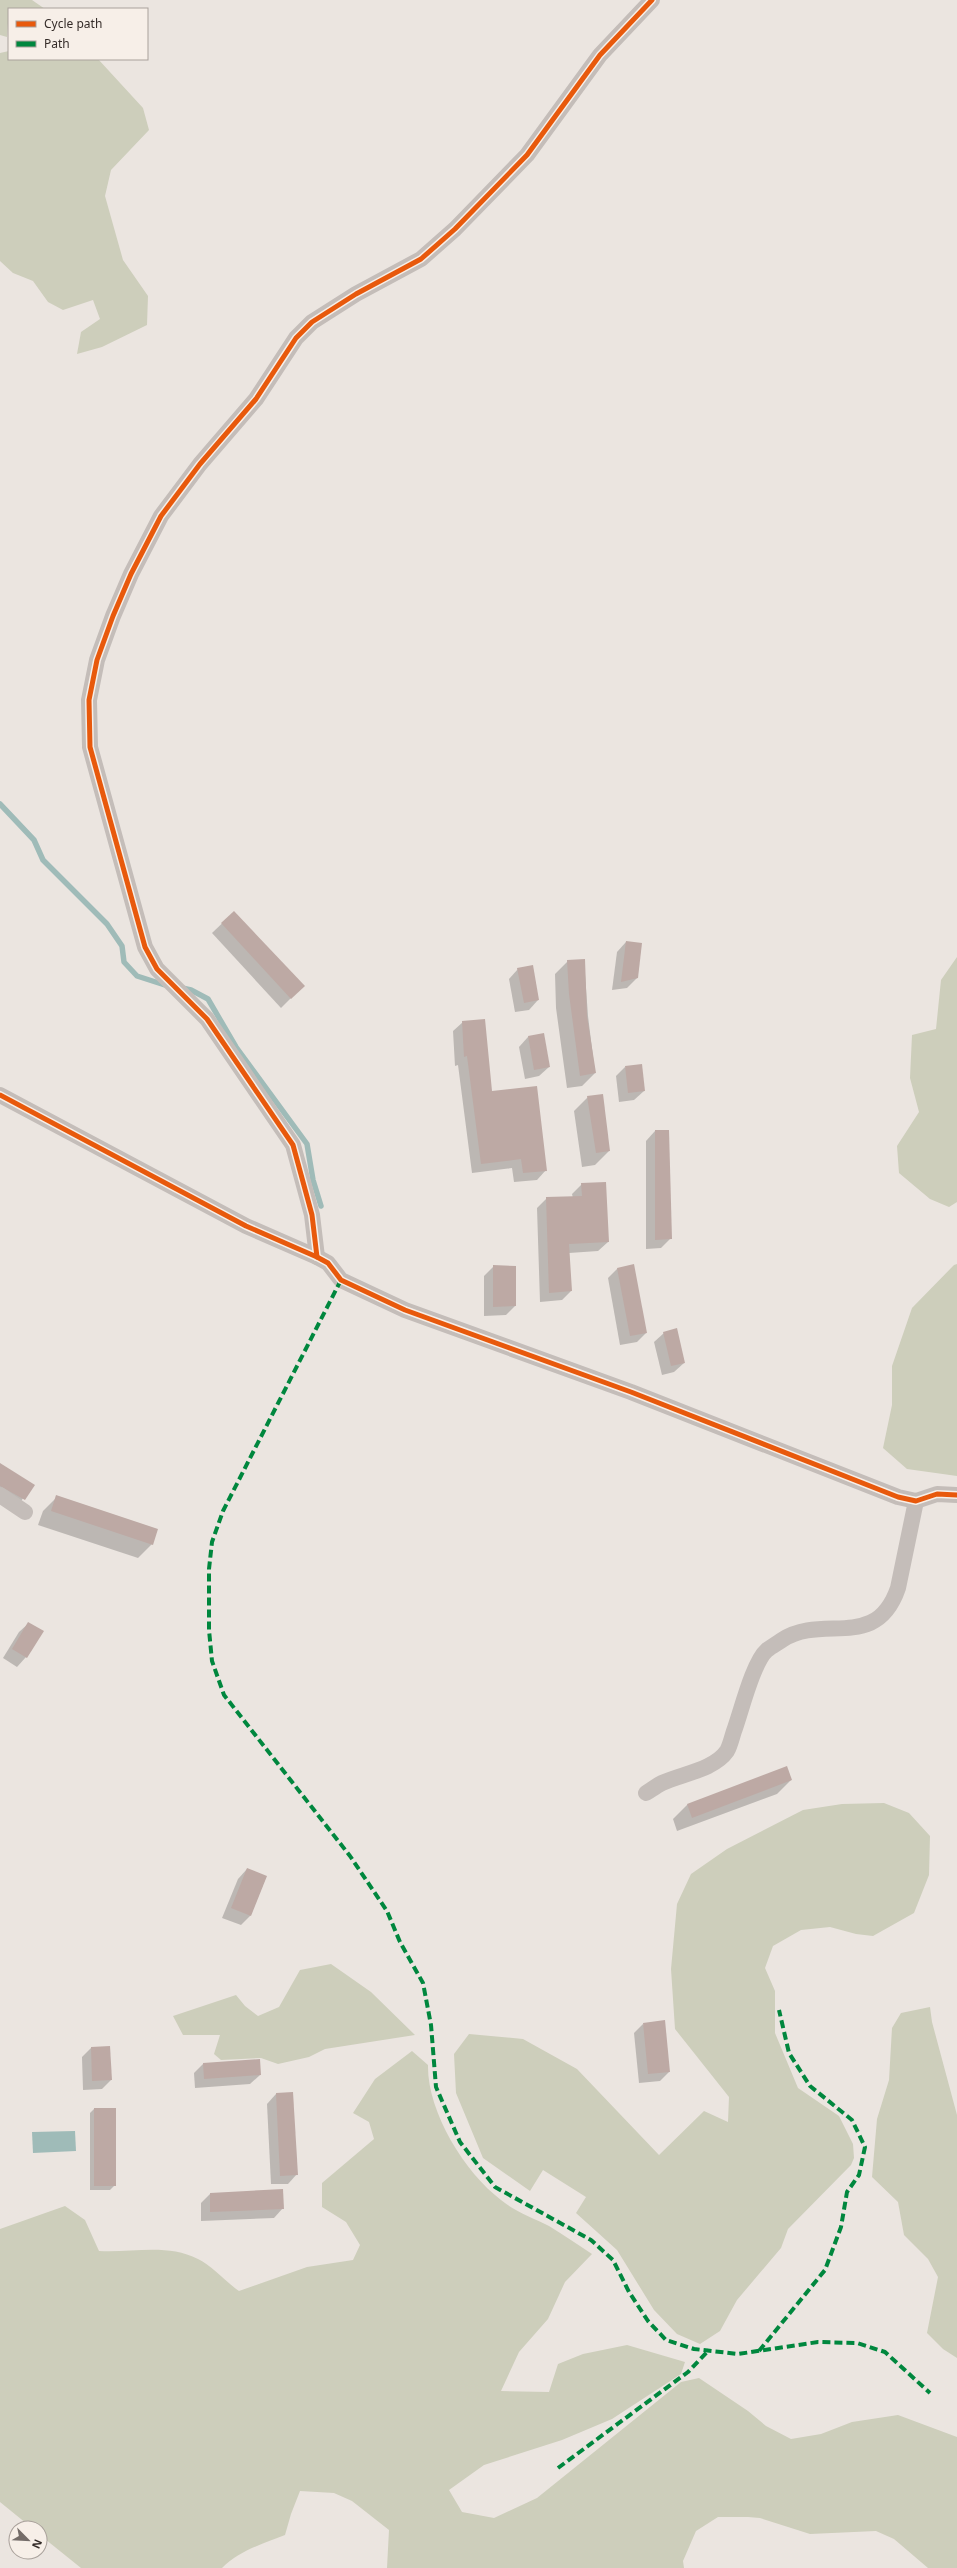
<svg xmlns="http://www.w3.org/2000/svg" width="957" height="2568" viewBox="0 0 957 2568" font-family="'Noto Sans',sans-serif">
  <rect width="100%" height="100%" fill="#ebe5e0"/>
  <g fill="#cdcebb">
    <polygon points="0,0 32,0 45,9 9,9 7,37 0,35"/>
    <polygon points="9,51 9,59 98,59 143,108 149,130 111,170 105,196 123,260 148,296 147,325 102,347 77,354 81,332 100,319 93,300 63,310 48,302 33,281 13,273 0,261 0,53"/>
    <polygon points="957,957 957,1202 949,1207 930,1199 899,1173 897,1146 919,1112 910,1078 912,1035 936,1029 941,980"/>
    <polygon points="957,1264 957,1476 907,1469 883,1448 892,1405 892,1366 912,1308 954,1265"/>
    <polygon points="884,1803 909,1813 930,1836 929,1875 914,1913 873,1936 856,1934 830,1927 801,1930 773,1946 765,1968 775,1991 775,2033 798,2088 839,2116 853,2144 854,2158 851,2165 788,2229 781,2248 737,2300 720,2331 700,2344 677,2334 654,2310 617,2250 576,2213 586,2197 543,2170 530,2191 483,2158 456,2093 454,2054 469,2034 523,2039 577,2069 659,2155 704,2111 728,2122 729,2097 675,2029 671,1969 677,1904 691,1874 727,1849 803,1810 842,1804"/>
    <polygon points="331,1964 371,1992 415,2035 325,2049 309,2057 278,2064 261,2058 221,2060 214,2054 220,2035 183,2035 173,2016 236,1995 245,2006 258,2016 279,2007 300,1970"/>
    <polygon points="930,2007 932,2022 957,2115 957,2358 943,2349 927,2333 938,2277 928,2259 904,2235 898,2202 872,2177 877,2119 889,2080 892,2028 901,2013"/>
    <path d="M412,2051L428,2065C427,2111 464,2172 501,2200C514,2211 533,2218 549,2226C564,2235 578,2245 592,2254L565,2282L548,2319L519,2352L501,2391L549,2392L558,2364L583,2354L627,2345L685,2362L681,2374L612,2419L562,2440L484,2465L449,2490L462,2512L494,2518L537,2498L681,2382L699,2378L748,2411L766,2426L791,2439L821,2434L852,2422L898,2415L957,2437V2568H928L894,2539L876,2531L810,2534L760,2518L748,2517H718L696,2531L683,2561L684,2568H387L389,2530L352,2501L334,2493L300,2491L291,2514L285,2535C264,2543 239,2551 222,2568H81L40,2535V2528H32L0,2502V2229L65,2206L85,2220L99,2251C132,2253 167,2243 198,2259C210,2264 227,2283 239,2291L307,2267L353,2260L360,2245L346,2222L322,2207V2183L374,2139L369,2122L353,2113L375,2079Z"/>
  </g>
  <polygon fill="#9fbbb8" points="75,2131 76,2151 33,2153 32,2132"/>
  <g fill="#0003">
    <polygon points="234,912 294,995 281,1008 212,933"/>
    <polygon points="626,942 637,978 627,988 612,990 617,952"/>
    <polygon points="584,960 588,1016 595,1073 582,1086 567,1088 556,1008 555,974 568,961"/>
    <polygon points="518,969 538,1000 529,1010 515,1012 509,979"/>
    <polygon points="463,1022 491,1093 546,1170 537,1180 514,1182 512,1168 472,1173 458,1065 455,1066 453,1031"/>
    <polygon points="543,1035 549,1067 539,1076 525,1079 519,1047 528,1037"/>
    <polygon points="625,1067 644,1091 634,1100 619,1102 616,1076"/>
    <polygon points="588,1097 609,1151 595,1165 582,1167 574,1111"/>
    <polygon points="655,1131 671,1238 661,1248 646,1249 646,1141"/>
    <polygon points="582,1184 608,1242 598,1251 569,1253 571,1291 562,1300 540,1302 537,1208 547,1198 573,1198 572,1194"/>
    <polygon points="494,1266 515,1267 515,1306 506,1315 484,1316 484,1276"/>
    <polygon points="633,1266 646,1333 637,1342 620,1345 608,1278 617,1269"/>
    <polygon points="664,1333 684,1363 674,1372 662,1375 654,1342"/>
    <polygon points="0,1464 33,1485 15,1509 0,1500"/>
    <polygon points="57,1497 152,1544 138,1558 38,1525 43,1511"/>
    <polygon points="29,1623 26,1657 17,1667 3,1658 19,1632"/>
    <polygon points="787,1768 791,1780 777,1794 677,1831 673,1819 687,1805"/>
    <polygon points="247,1869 266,1877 250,1916 241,1925 222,1918 238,1879"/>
    <polygon points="643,2024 669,2072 660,2081 639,2083 634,2033"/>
    <polygon points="91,2048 111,2080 102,2089 83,2090 82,2057"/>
    <polygon points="203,2064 260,2075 250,2084 195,2088 194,2073"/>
    <polygon points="292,2093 297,2174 288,2184 271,2184 267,2104 276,2094"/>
    <polygon points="94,2109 115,2185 110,2190 90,2190 90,2113"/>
    <polygon points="282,2191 283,2208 274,2218 201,2221 201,2203 210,2194"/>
  </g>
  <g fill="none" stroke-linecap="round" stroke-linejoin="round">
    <g stroke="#9fbbb8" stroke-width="5.5">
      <polyline points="0,804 34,840 43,860 107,924 122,946 124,962 137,976 168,986"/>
      <polyline points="182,988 191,990 208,999 236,1047 307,1144 313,1180 321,1206"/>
    </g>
  </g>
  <g fill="#bda9a4">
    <polygon points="234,911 305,986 291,999 221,923"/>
    <polygon points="626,941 642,943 638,978 621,982"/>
    <polygon points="585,959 587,1016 596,1073 580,1076 569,994 567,960"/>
    <polygon points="533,965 539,1000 524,1003 517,968"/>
    <polygon points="485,1019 492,1091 537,1086 547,1171 523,1173 521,1159 481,1164 467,1056 464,1057 462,1021"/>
    <polygon points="544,1033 550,1067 534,1070 528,1036"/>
    <polygon points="642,1064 645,1091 628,1093 625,1066"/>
    <polygon points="603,1094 610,1151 596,1153 587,1096"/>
    <polygon points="655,1130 669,1130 672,1239 655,1240"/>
    <polygon points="606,1182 609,1242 569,1244 572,1291 549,1293 546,1197 582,1196 581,1183"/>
    <polygon points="634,1264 647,1333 630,1336 617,1268"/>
    <polygon points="493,1265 516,1266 516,1306 493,1307"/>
    <polygon points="677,1328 685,1363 671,1366 663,1332"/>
    <polygon points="0,1463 35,1485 25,1500 0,1486"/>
    <polygon points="56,1495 158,1529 153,1545 51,1511"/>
    <polygon points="28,1622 44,1631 27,1658 12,1649"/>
    <polygon points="787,1766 792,1780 692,1818 687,1804"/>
    <polygon points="247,1868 267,1876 251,1916 231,1908"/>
    <polygon points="665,2020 670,2072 648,2074 643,2023"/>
    <polygon points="110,2046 112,2080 92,2081 91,2047"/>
    <polygon points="260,2059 261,2075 204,2079 203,2063"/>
    <polygon points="293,2092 298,2175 280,2176 276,2093"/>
    <rect x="94" y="2108" width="22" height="78"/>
    <polygon points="283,2189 284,2209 210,2212 210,2193"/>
  </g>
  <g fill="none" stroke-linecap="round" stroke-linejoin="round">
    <g stroke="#c4bdb9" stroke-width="16">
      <polyline points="0,1095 246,1226 317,1257 328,1263 341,1280 405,1310 631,1392 898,1497 916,1501 937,1494 957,1495"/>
      <polyline points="317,1257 312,1215 293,1145 207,1019 157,969 145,947 90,747 89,700 97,660 113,616 131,574 161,516 200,464 256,399 296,338 312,322 356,294 421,259 455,229 527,155 600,55 652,0"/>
      <polyline points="0,1495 25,1512"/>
      <path d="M646,1793C651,1790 656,1786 662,1783C681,1774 714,1770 727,1751C730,1746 732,1737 734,1731C741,1712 753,1662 767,1650C772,1646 778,1643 782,1640C824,1613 876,1652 898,1588L916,1501"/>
    </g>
    <g stroke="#00873e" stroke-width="4" stroke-dasharray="8 4" stroke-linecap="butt">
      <polyline points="341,1280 223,1511 212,1542 209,1569 209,1630 212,1661 224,1695 350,1856 387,1911 400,1942 423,1983 431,2025 436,2087 460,2142 495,2187 591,2240 613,2260 629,2292 648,2321 666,2340 694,2349 738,2354 818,2342 857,2343 885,2352 930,2393"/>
      <polyline points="759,2351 825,2270 841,2227 847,2192 859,2175 865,2147 852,2120 810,2086 789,2053 779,2010"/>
      <polyline points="558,2468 688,2372 709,2350"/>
    </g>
    <g stroke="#f7efe8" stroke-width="8">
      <g id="cycleway">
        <polyline points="0,1095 246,1226 317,1257 328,1263 341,1280 405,1310 631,1392 898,1497 916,1501 937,1494 957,1495"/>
        <polyline points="317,1257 312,1215 293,1145 207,1019 157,969 145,947 90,747 89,700 97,660 113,616 131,574 161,516 200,464 256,399 296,338 312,322 356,294 421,259 455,229 527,155 600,55 652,0"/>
      </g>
    </g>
    <use href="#cycleway" stroke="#e8590c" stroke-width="5"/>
  </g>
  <rect x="8" y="8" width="140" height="52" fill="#f7efe8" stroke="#a9a19b"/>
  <rect x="16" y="21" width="20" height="6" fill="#e8590c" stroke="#a9a19b"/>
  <text x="44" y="28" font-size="12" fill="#342b28">Cycle path</text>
  <rect x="16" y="41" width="20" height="6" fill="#00873e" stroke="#a9a19b"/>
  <text x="44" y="48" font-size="12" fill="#342b28">Path</text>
  <g transform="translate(28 2540) rotate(114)"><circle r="19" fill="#f7efe8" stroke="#a9a19b"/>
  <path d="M0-3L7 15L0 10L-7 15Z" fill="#746c68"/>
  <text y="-6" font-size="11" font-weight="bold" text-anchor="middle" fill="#342b28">N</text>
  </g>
</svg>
